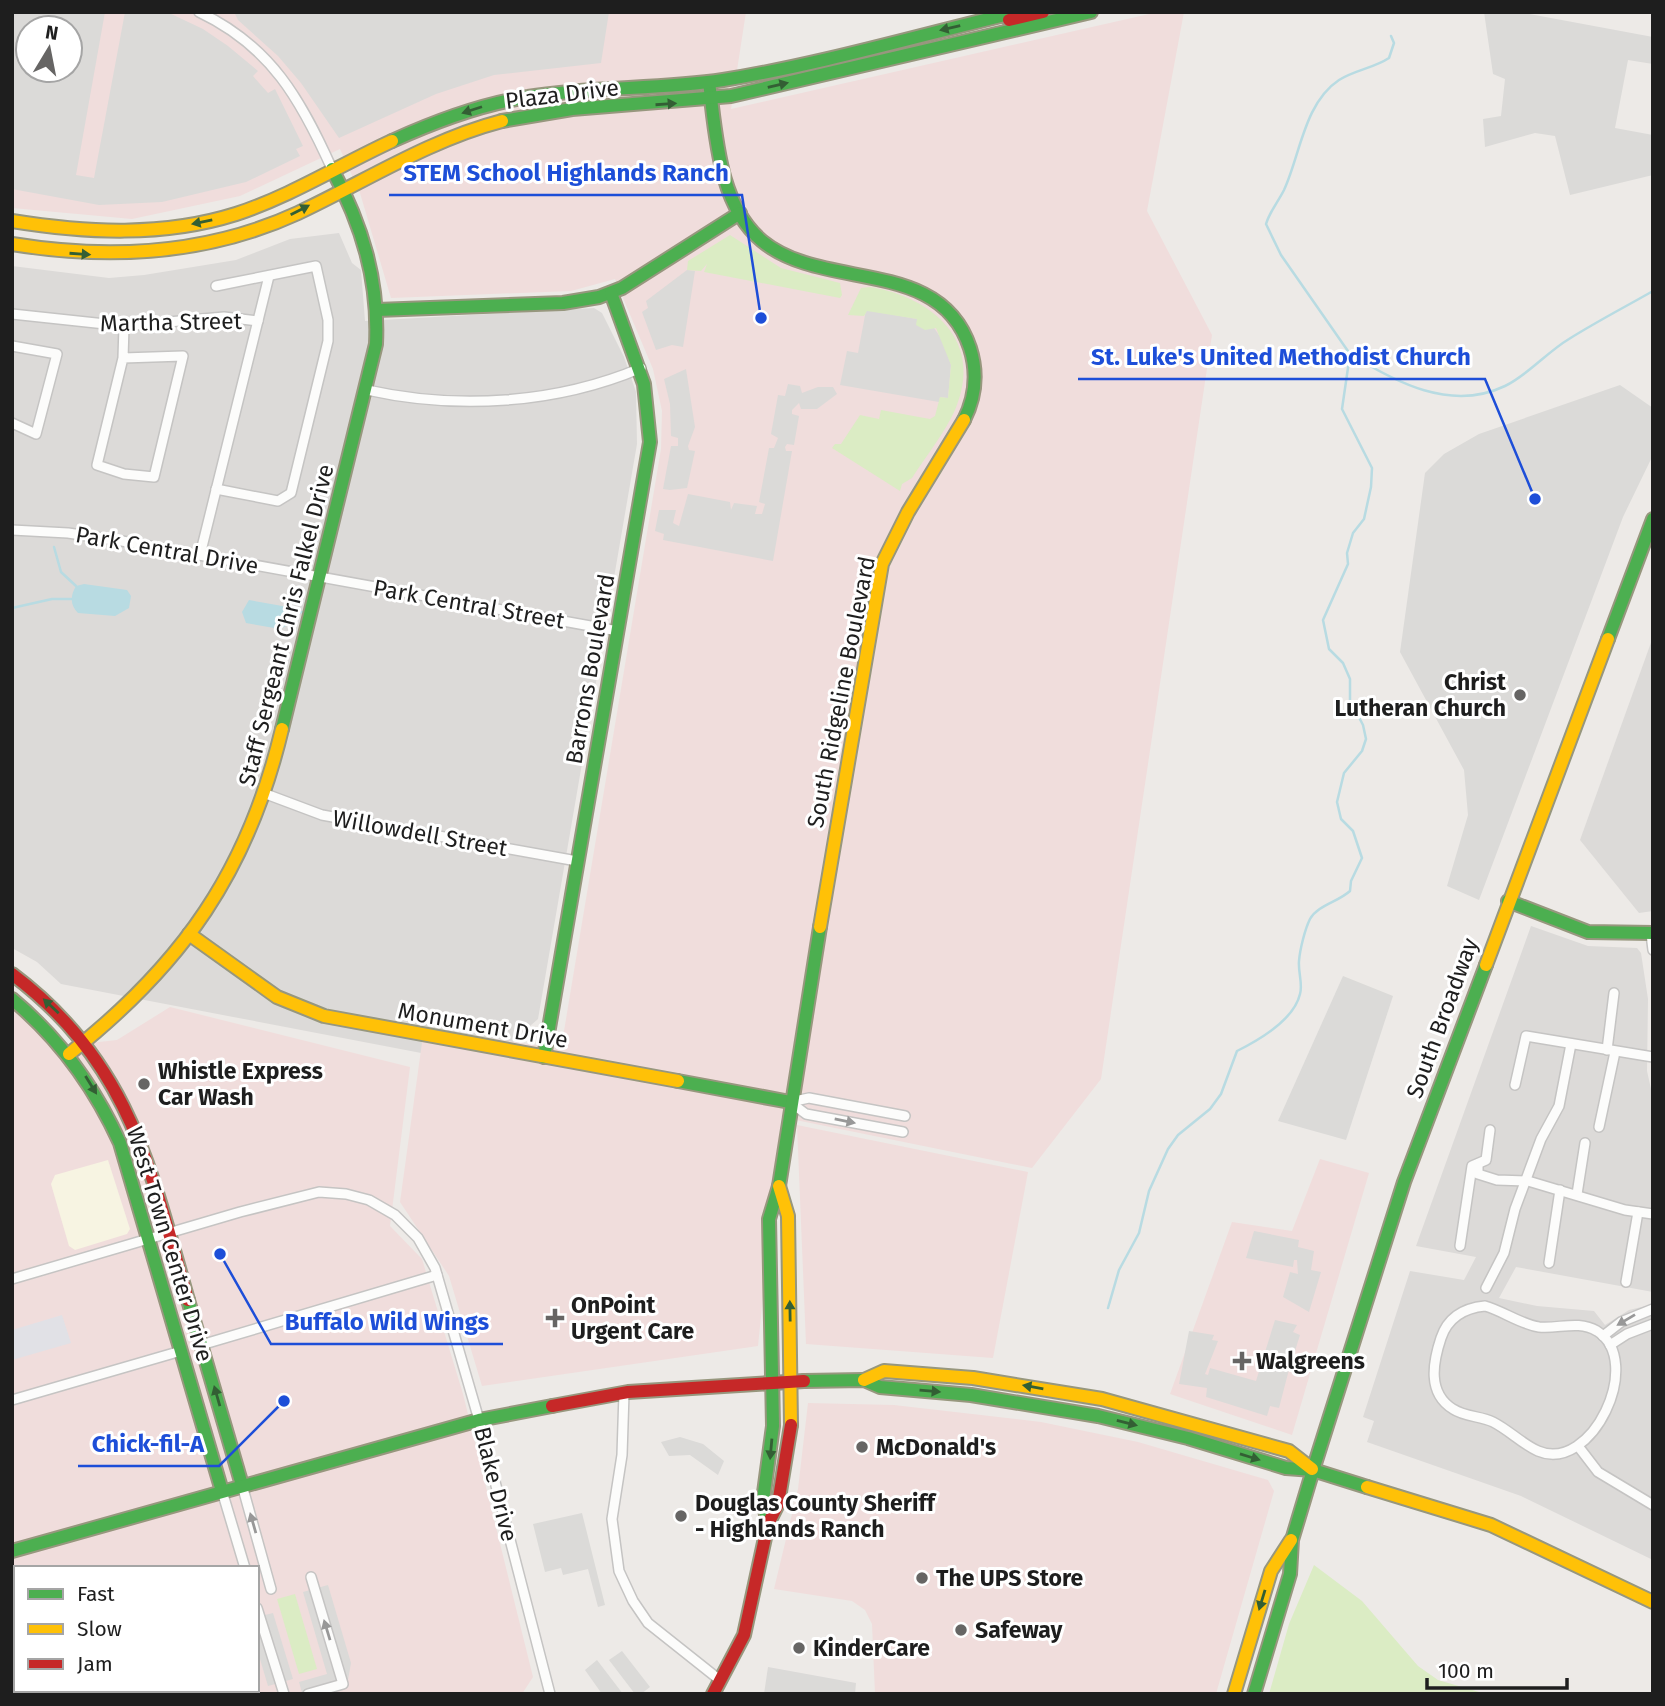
<svg xmlns="http://www.w3.org/2000/svg" width="1665" height="1706" viewBox="0 0 1665 1706" font-family="'Fira Sans',sans-serif">
  <rect width="100%" height="100%" fill="#edeae7"/>
  <g fill="#dcdad8">
    <polygon points="339,233 352,263 361,270 365,321 594,308 602,313 624,357 636,392 637,444 538,1019 522,1033 515,1071 61,984 37,962 12,948 12,266 109,278 144,275 236,260 290,239"/>
    <polygon points="1653,637 1653,911 1639,913 1580,840"/>
    <polygon points="1531,926 1588,946 1637,948 1641,953 1648,999 1647,1071 1653,1098 1653,1292 1516,1267 1499,1298 1537,1306 1594,1311 1605,1325 1629,1310 1650,1305 1653,1313 1653,1560 1521,1496 1367,1442 1374,1421 1363,1417 1410,1271 1464,1280 1476,1257 1416,1246"/>
  </g>
  <g fill="#f0dddc" fill-rule="evenodd">
    <path d="M12,12H746L731,109L1158,12H1184L1147,211L1212,335L1101,1079L1032,1168L781,1117L758,1346L482,1386L449,1276L400,1202L424,1028L561,1049L661,449L662,411L653,369L615,279L571,291L391,298L360,193L340,149L240,196L132,219L12,208ZM28,28H70V70H28Z"/>
    <path d="M170,1007L410,1067L390,1226L422,1259L463,1394L533,1677L522,1694H12V1009L53,1047L117,1040ZM16,1568H257V1690H16Z"/>
    <polygon points="797,1125 1028,1172 993,1358 806,1344"/>
    <polygon points="1320,1159 1369,1173 1292,1435 1170,1394 1232,1222 1292,1231"/>
    <polygon points="808,1403 894,1405 1041,1422 1138,1442 1268,1480 1274,1491 1216,1694 875,1694 872,1624 865,1610 852,1601 774,1589 798,1489"/>
  </g>
  <polygon fill="#f7f4e2" points="108,1160 130,1229 127,1234 75,1250 69,1246 51,1184 55,1175"/>
  <g fill="#dbdad8" fill-rule="evenodd">
    <path d="M12,12H105L76,175L94,178L125,12H167L203,29L228,46L258,71L253,76L268,93L275,89L303,146L296,149L300,156L246,182L162,202L99,205L12,189ZM28,28H70V70H28Z"/>
    <polygon points="234,12 609,12 601,63 494,75 436,94 339,138 301,83 278,56 238,20"/>
    <polygon points="1484,12 1518,12 1653,37 1653,64 1628,60 1615,128 1653,135 1653,175 1570,195 1555,136 1535,133 1485,147 1483,119 1501,116 1505,79 1493,74"/>
    <polygon points="687,270 695,271 683,347 672,345 656,350 642,312 648,308 646,301"/>
    <polygon points="866,310 917,319 934,328 943,341 951,365 948,398 940,397 939,402 840,385 847,351 858,353"/>
    <polygon points="686,369 695,427 688,446 689,450 695,451 687,488 670,490 663,489 671,446 678,446 678,438 671,436 670,404 664,379"/>
    <polygon points="788,384 800,386 802,393 818,387 833,387 837,394 817,409 801,409 799,403 792,410 792,414 799,416 794,445 787,444 785,447 786,451 792,451 773,561 663,540 664,534 655,531 659,510 676,510 673,523 679,526 688,494 730,502 731,510 734,503 757,506 755,514 762,514 765,504 759,502 769,448 774,448 778,438 771,434 778,395 785,396"/>
    <polygon points="1620,385 1653,408 1653,455 1623,517 1479,900 1447,886 1468,815 1464,770 1400,652 1425,473 1444,454 1479,434"/>
    <polygon points="1343,976 1393,996 1346,1140 1278,1121"/>
    <polygon points="1254,1231 1299,1240 1298,1247 1314,1251 1311,1270 1321,1272 1309,1312 1283,1297 1290,1272 1298,1274 1297,1260 1294,1260 1293,1267 1246,1258"/>
    <polygon points="1275,1320 1297,1325 1293,1332 1300,1335 1294,1354 1287,1351 1285,1355 1292,1358 1279,1408 1270,1406 1267,1416 1206,1397 1207,1388 1179,1384 1189,1331 1214,1335 1212,1340 1218,1341 1205,1374 1208,1375 1210,1368 1256,1381"/>
    <polygon points="680,1437 703,1444 724,1461 718,1475 690,1455 669,1456 661,1442"/>
    <polygon points="582,1513 605,1605 598,1607 588,1569 563,1575 561,1568 545,1572 533,1524"/>
    <polygon points="328,1585 351,1663 348,1680 302,1693 299,1682 327,1674 303,1592"/>
    <polygon points="273,1613 293,1679 268,1686 257,1649 257,1617"/>
    <polygon points="622,1651 650,1687 641,1694 635,1694 609,1660"/>
    <polygon points="597,1660 623,1694 602,1694 585,1670"/>
    <polygon points="768,1667 856,1683 855,1694 764,1694"/>
  </g>
  <g fill="#dbecc4">
    <polygon points="730,235 781,268 840,283 842,295 840,298 704,272 707,264 701,271 687,270 688,261"/>
    <path d="M870,287C933,297 985,342 955,410C944,434 926,456 912,478L902,484L900,491L832,448L835,444H841L860,415L879,419L881,410L930,419L935,416L940,397L948,398L951,365L936,328L925,330L916,325L917,319L867,311L864,316L848,315L861,288Z"/>
    <polygon points="1314,1565 1362,1601 1418,1666 1438,1680 1486,1694 1269,1694 1289,1624"/>
    <polygon points="295,1594 317,1669 299,1674 277,1599"/>
  </g>
  <polygon fill="#e1e1e6" points="62,1315 71,1343 12,1360 12,1330"/>
  <g fill="#b8dbe2">
    <path d="M84,584L127,590L131,596L129,608L115,616L78,613C70,605 70,596 76,586Z"/>
    <polygon points="249,600 288,607 291,616 288,625 280,629 246,623 242,612"/>
  </g>
  <g fill="none" stroke-linecap="round" stroke-linejoin="round">
    <g stroke="#b8dbe2" stroke-width="2.5">
      <path d="M1350,354C1395,382 1451,412 1505,386C1528,375 1547,352 1569,339C1596,322 1625,307 1653,291"/>
      <polyline points="54,547 61,572 76,586"/>
      <polyline points="12,608 52,599 71,599"/>
      <polyline points="290,613 304,612"/>
      <path d="M1108,1308L1119,1270L1139,1233L1149,1191L1168,1149L1178,1135L1210,1109L1221,1094L1237,1051C1259,1040 1294,1020 1300,994C1303,984 1298,972 1299,961C1300,949 1305,929 1310,919C1318,905 1338,902 1350,891L1351,881L1362,858L1353,831L1341,819L1337,802L1344,773L1362,751L1366,739L1363,725L1350,700V679L1343,663L1329,649L1323,620L1348,564L1347,553L1353,533L1364,519L1371,487L1372,468L1342,409L1350,354L1281,255L1266,224C1270,211 1278,202 1284,190C1300,156 1304,103 1339,80C1355,70 1374,68 1389,58L1394,43L1391,36"/>
    </g>
    <g stroke="#c5c4c3" stroke-width="12">
      <g id="street">
        <path d="M199,12C271,46 301,100 332,169"/>
        <polyline points="216,286 316,266 328,320 328,341 291,493 278,501 216,489"/>
        <polyline points="12,314 124,326 224,317 258,321"/>
        <polyline points="12,346 57,354 36,434 12,423"/>
        <polyline points="123,358 183,356 154,477 124,474 97,465 123,358 124,326"/>
        <path d="M367,390C457,410 556,404 641,368"/>
        <polyline points="12,530 68,533 122,541 618,631"/>
        <polyline points="200,555 269,276"/>
        <polyline points="266,794 322,815 577,861"/>
        <polyline points="1651,934 1653,950"/>
        <polyline points="1607,1050 1614,993"/>
        <polyline points="1515,1085 1526,1036 1653,1057"/>
        <polyline points="790,1102 806,1114 903,1132"/>
        <polyline points="790,1102 809,1098 905,1116"/>
        <polyline points="1599,1127 1615,1052"/>
        <polyline points="1478,1164 1478,1174 1497,1180 1528,1181 1625,1210 1653,1214"/>
        <polyline points="1577,1194 1585,1143"/>
        <polyline points="1460,1246 1472,1166 1486,1160 1490,1130"/>
        <polyline points="1549,1263 1560,1190"/>
        <polyline points="12,1279 240,1212 319,1192 346,1194 369,1200 395,1215 418,1238 435,1268 479,1420 550,1694"/>
        <polyline points="1626,1282 1638,1212"/>
        <polyline points="1486,1288 1504,1253 1515,1209 1541,1139 1559,1106 1571,1044"/>
        <path d="M1485,1306C1503,1311 1520,1324 1539,1327C1559,1329 1578,1320 1597,1331C1645,1361 1592,1474 1538,1451C1522,1444 1509,1430 1493,1422C1481,1416 1465,1417 1453,1409C1427,1393 1433,1362 1441,1338C1448,1317 1464,1308 1485,1306Z"/>
        <polyline points="1603,1336 1621,1322 1653,1309"/>
        <polyline points="201,1345 437,1275"/>
        <polyline points="1610,1345 1627,1334 1653,1324"/>
        <polyline points="624,1393 622,1455 612,1519 619,1571 633,1601 648,1623 721,1681"/>
        <polyline points="12,1400 181,1351"/>
        <polyline points="1578,1446 1598,1472 1653,1505"/>
        <polyline points="242,1485 271,1589"/>
        <polyline points="222,1491 245,1568"/>
        <polyline points="257,1608 284,1694"/>
        <polyline points="308,1694 343,1684 311,1577"/>
      </g>
    </g>
    <g stroke="#97977e" stroke-width="16">
      <g id="fast">
        <path d="M709,82C716,134 718,204 762,241C824,292 940,256 970,348C978,373 976,396 964,420"/>
        <polyline points="502,121 572,109 731,96 1091,12"/>
        <path d="M392,141C436,121 481,104 528,97C592,86 658,90 723,80C822,64 920,35 1017,12"/>
        <polyline points="377,310 563,303 599,297 622,288 740,213"/>
        <polyline points="1608,639 1653,519"/>
        <path d="M282,729L376,344C379,280 362,225 332,169"/>
        <polyline points="1508,901 1588,932 1653,933"/>
        <path d="M12,999C60,1039 94,1086 120,1143L222,1491"/>
        <polyline points="544,1057 650,442 644,384 611,293"/>
        <polyline points="678,1081 790,1102"/>
        <polyline points="188,1300 242,1485"/>
        <polyline points="804,1381 864,1380 880,1387 971,1395 1098,1416 1188,1438 1286,1468 1313,1470 1367,1487"/>
        <polyline points="1313,1470 1404,1182 1486,965"/>
        <polyline points="768,1524 763,1500 773,1426 769,1219 779,1186 820,927"/>
        <polyline points="12,1551 479,1420 552,1406"/>
        <polyline points="1254,1694 1290,1574 1292,1540 1313,1470"/>
      </g>
    </g>
    <g stroke="#97977e" stroke-width="16">
      <g id="slow">
        <path d="M12,221C87,233 163,237 236,214C291,196 340,165 392,141"/>
        <path d="M12,244C110,260 207,255 298,213C366,181 429,140 502,121"/>
        <polyline points="820,927 882,564 908,512 964,420"/>
        <polyline points="189,934 277,997 324,1016 678,1081"/>
        <polyline points="1486,965 1608,639"/>
        <path d="M69,1054C183,964 248,871 282,729"/>
        <polyline points="779,1186 788,1216 791,1425"/>
        <polyline points="864,1380 884,1371 973,1378 1102,1399 1289,1451 1312,1469"/>
        <polyline points="1367,1487 1491,1525 1653,1602"/>
        <polyline points="1234,1694 1271,1571 1291,1540"/>
      </g>
    </g>
    <g stroke="#97977e" stroke-width="16">
      <g id="jam">
        <polyline points="1009,20 1043,12"/>
        <path d="M12,974C129,1062 150,1167 188,1300"/>
        <polyline points="552,1406 628,1392 804,1381"/>
        <polyline points="713,1694 744,1635 768,1524 778,1504 791,1425"/>
      </g>
    </g>
    <use href="#street" stroke="#fcfcfb" stroke-width="9"/>
    <use href="#fast" stroke="#4caf50" stroke-width="12"/>
    <use href="#slow" stroke="#ffc107" stroke-width="12"/>
    <use href="#jam" stroke="#c62828" stroke-width="12"/>
  </g>
  <defs><path id="oneway-solid" d="M-6-.8H1V-3.2L6.5 0L1 3.2V.8H-6Z" transform="scale(1.75)"/></defs>
  <g fill="#335f34">
    <use href="#oneway-solid" transform="translate(950 28) rotate(167)"/>
    <use href="#oneway-solid" transform="translate(778 85) rotate(-13)"/>
    <use href="#oneway-solid" transform="translate(666 104) rotate(-4)"/>
    <use href="#oneway-solid" transform="translate(472 110) rotate(162)"/>
    <use href="#oneway-solid" transform="translate(300 210) rotate(-27)"/>
    <use href="#oneway-solid" transform="translate(202 222) rotate(168)"/>
    <use href="#oneway-solid" transform="translate(80 254) rotate(4)"/>
    <use href="#oneway-solid" transform="translate(51 1006) rotate(-137)"/>
    <use href="#oneway-solid" transform="translate(91 1085) rotate(58)"/>
    <use href="#oneway-solid" transform="translate(790 1311) rotate(-91)"/>
    <use href="#oneway-solid" transform="translate(1033 1387) rotate(-170)"/>
    <use href="#oneway-solid" transform="translate(930 1391) rotate(5)"/>
    <use href="#oneway-solid" transform="translate(217 1396) rotate(-106)"/>
    <use href="#oneway-solid" transform="translate(1127 1423) rotate(14)"/>
    <use href="#oneway-solid" transform="translate(771 1449) rotate(95)"/>
    <use href="#oneway-solid" transform="translate(1250 1457) rotate(17)"/>
    <use href="#oneway-solid" transform="translate(1262 1600) rotate(107)"/>
  </g>
  <g fill="#989898">
    <use href="#oneway-solid" transform="translate(845 1121) rotate(11)"/>
    <use href="#oneway-solid" transform="translate(1626 1320) rotate(149)"/>
    <use href="#oneway-solid" transform="translate(253 1523) rotate(-106)"/>
    <use href="#oneway-solid" transform="translate(327 1630) rotate(-107)"/>
  </g>
  <g fill="#666564" stroke="#fff" stroke-width="2.5">
    <circle cx="1520" cy="695" r="7"/>
    <circle cx="144" cy="1084" r="7"/>
    <path d="M551.5 1307.5h7v7h7v7h-7v7h-7v-7h-7v-7h7z"/>
    <path d="M1238.5 1350.5h7v7h7v7h-7v7h-7v-7h-7v-7h7z"/>
    <circle cx="862" cy="1447" r="7"/>
    <circle cx="681" cy="1516" r="7"/>
    <circle cx="922" cy="1578" r="7"/>
    <circle cx="961" cy="1630" r="7"/>
    <circle cx="799" cy="1648" r="7"/>
  </g>
  <g text-anchor="middle" stroke-width="6" stroke-linejoin="round" paint-order="stroke">
    <g font-size="23" fill="#1e1e1e" stroke="#fff">
      <text transform="translate(562 94) rotate(-7)" y="8">Plaza Drive</text>
      <text transform="translate(171 322) rotate(-1)" y="8">Martha Street</text>
      <text transform="translate(167 550) rotate(10)" y="8">Park Central Drive</text>
      <text transform="translate(469 604) rotate(10)" y="8">Park Central Street</text>
      <text transform="translate(286 625) rotate(-76)" y="8">Staff Sergeant Chris Falkel Drive</text>
      <text transform="translate(590 669) rotate(-80)" y="8">Barrons Boulevard</text>
      <text transform="translate(841 692) rotate(-79)" y="8">South Ridgeline Boulevard</text>
      <text transform="translate(420 833) rotate(10)" y="8">Willowdell Street</text>
      <text transform="translate(1442 1018) rotate(-70)" y="8">South Broadway</text>
      <text transform="translate(483 1025) rotate(10)" y="8">Monument Drive</text>
      <text transform="translate(170 1244) rotate(73)" y="8">West Town Center Drive</text>
      <text transform="translate(496 1484) rotate(76)" y="8">Blake Drive</text>
    </g>
    <g font-size="23" font-weight="bold" fill="#1e1e1e" stroke="#fff" text-anchor="start">
      <text x="1506" y="690" text-anchor="end">Christ<tspan x="1506" dy="26">Lutheran Church</tspan></text>
      <text x="158" y="1079">Whistle Express<tspan x="158" dy="26">Car Wash</tspan></text>
      <text x="571" y="1313">OnPoint<tspan x="571" dy="26">Urgent Care</tspan></text>
      <text x="1256" y="1369">Walgreens</text>
      <text x="876" y="1455">McDonald's</text>
      <text x="695" y="1511">Douglas County Sheriff<tspan x="695" dy="26">- Highlands Ranch</tspan></text>
      <text x="936" y="1586">The UPS Store</text>
      <text x="975" y="1638">Safeway</text>
      <text x="813" y="1656">KinderCare</text>
    </g>
  </g>
  <path fill="none" stroke="#1d4ed8" stroke-width="2.5" d="M761 318L742 195H389M1535 499L1485 379H1078M220 1254L271 1344H503M284 1401L219 1466H78"/>
  <g fill="#1d4ed8" stroke="#fff" stroke-width="2.5">
    <circle cx="761" cy="318" r="7"/>
    <circle cx="1535" cy="499" r="7"/>
    <circle cx="220" cy="1254" r="7"/>
    <circle cx="284" cy="1401" r="7"/>
  </g>
  <g font-size="24" text-anchor="middle" font-weight="bold" fill="#1d4ed8" stroke="#fff" stroke-width="6" stroke-linejoin="round" paint-order="stroke">
    <text x="566" y="181">STEM School Highlands Ranch</text>
    <text x="1281" y="365">St. Luke's United Methodist Church</text>
    <text x="387" y="1330">Buffalo Wild Wings</text>
    <text x="148" y="1452">Chick-fil-A</text>
  </g>
  <rect width="1665" height="1706" fill="none" stroke="#1e1e1e" stroke-width="28"/>
  <rect x="14" y="1566" width="245" height="126" fill="#ffffff" stroke="#a5a5a5" stroke-width="2"/>
  <rect x="28" y="1589" width="35" height="10" fill="#4caf50" stroke="#a5a5a5" stroke-width="2"/>
  <text x="77" y="1601" font-size="21" fill="#1e1e1e">Fast</text>
  <rect x="28" y="1624" width="35" height="10" fill="#ffc107" stroke="#a5a5a5" stroke-width="2"/>
  <text x="77" y="1636" font-size="21" fill="#1e1e1e">Slow</text>
  <rect x="28" y="1659" width="35" height="10" fill="#c62828" stroke="#a5a5a5" stroke-width="2"/>
  <text x="77" y="1671" font-size="21" fill="#1e1e1e">Jam</text>
  <g transform="translate(49 49) rotate(10)"><circle r="33" fill="#ffffff" stroke="#a5a5a5" stroke-width="2"/>
  <path d="M0-5L12 26L0 18L-12 26Z" fill="#666564"/>
  <text y="-10" font-size="19" font-weight="bold" text-anchor="middle" fill="#1e1e1e">N</text>
  </g>
  <path d="M1427 1678v10h140v-10" fill="none" stroke="#1e1e1e" stroke-width="3.5"/>
  <text x="1438" y="1678" font-size="21" fill="#1e1e1e" stroke="#ffffff" stroke-width="5" paint-order="stroke">100 m</text>
</svg>
